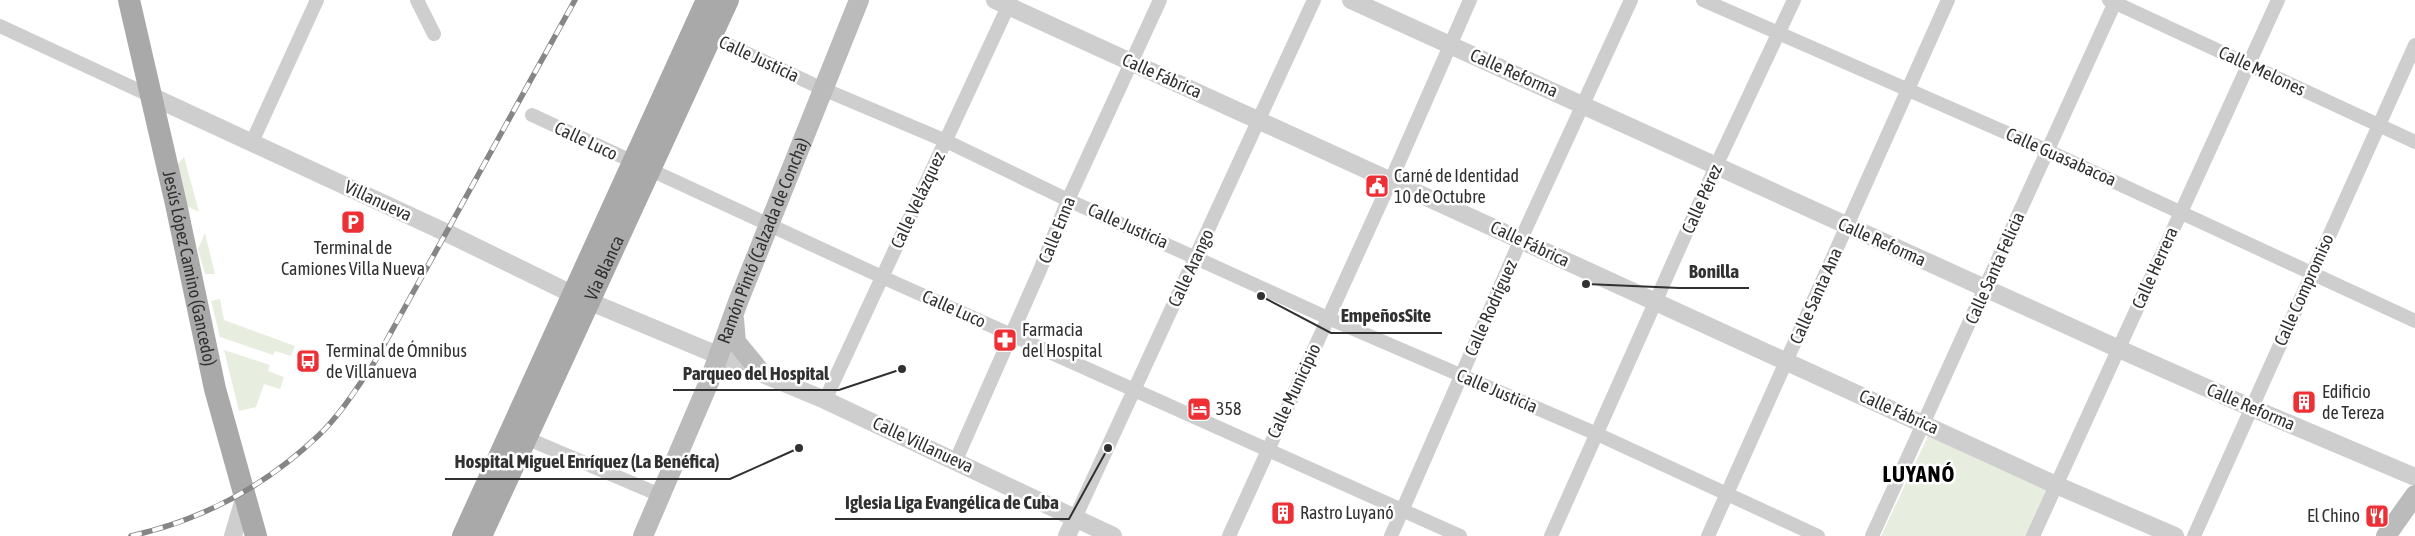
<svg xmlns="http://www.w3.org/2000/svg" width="2415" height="536" viewBox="0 0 2415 536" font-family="'Asap Condensed',sans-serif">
  <rect width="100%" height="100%" fill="#fff"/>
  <g fill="#e7eedf">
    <polygon points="184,157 199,212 187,206 177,165"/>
    <polygon points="205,233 215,274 205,274 198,249"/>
    <polygon points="220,299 224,320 295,346 291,356 275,351 273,355 220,337 211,301"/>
    <polygon points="224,350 270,365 268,371 284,377 280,389 264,384 256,407 239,411"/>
    <polygon points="1929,434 2049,491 2028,536 1881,536"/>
  </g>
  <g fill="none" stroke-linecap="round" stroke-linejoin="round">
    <g stroke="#cecece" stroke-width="14">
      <polyline points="417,0 434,34"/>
      <polyline points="1703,0 2048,151 2415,321"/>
      <polyline points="2109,0 2415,142"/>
      <polyline points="0,26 151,96"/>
      <polyline points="712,37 823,89 946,141 1068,200 1328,318 1597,434 1818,536"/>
      <polyline points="532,115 882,277 1460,536"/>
      <polyline points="252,142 317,0"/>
      <polyline points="825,400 1011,0"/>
      <polyline points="526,438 660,495"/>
      <polyline points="956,460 1040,270 1068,200 1160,0"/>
      <polyline points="1075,518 1314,0"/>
      <polyline points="1229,536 1391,180 1470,0"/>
      <polyline points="1391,536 1521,239 1631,0"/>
      <polyline points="1551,536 1716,166 1794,0"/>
      <polyline points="1708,536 1948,0"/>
      <polyline points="1872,536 2116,0"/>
      <polyline points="2033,536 2278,0"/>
      <polyline points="2194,536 2415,45"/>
    </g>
    <g stroke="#cecece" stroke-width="18">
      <polyline points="995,0 2056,485 2175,536"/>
      <polyline points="1351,0 2119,349 2252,408 2415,477"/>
      <polyline points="151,96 447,233 574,295 825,400 1113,536"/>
      <polyline points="233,536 244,499"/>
      <polyline points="1067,536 1075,518"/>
    </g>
    <g stroke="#bbb" stroke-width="20">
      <polyline points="734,319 736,342 759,370"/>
      <path id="s1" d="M643,536L709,382L738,302L859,0"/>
      <polyline points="2386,536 2415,495"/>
    </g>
    <g stroke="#a9a9a9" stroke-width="22">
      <path id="s2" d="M129,0L176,204L215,389L256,536"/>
      <polyline points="463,536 707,0"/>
      <path id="s3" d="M481,536L728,0"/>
    </g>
    <g stroke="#868686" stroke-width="5.5">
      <path id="rail" d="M131,536C202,520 265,486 318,436C340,415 357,388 374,363L575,0"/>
    </g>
    <use href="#rail" stroke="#fff" stroke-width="4" stroke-dasharray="11" stroke-linecap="butt"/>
  </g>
  <defs>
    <g id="civic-square" transform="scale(1.25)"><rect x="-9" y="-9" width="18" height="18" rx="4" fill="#ec3035" stroke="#fff"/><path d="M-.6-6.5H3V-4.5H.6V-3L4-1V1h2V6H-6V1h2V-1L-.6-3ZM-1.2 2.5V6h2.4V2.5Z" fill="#fff"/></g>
    <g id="parking-square" transform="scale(1.25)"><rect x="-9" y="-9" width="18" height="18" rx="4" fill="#ec3035" stroke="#fff"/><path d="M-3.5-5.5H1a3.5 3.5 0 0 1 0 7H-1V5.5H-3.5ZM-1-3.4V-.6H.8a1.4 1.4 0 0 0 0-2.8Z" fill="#fff"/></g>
    <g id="pharmacy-square" transform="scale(1.25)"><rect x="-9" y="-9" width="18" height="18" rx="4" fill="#ec3035" stroke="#fff"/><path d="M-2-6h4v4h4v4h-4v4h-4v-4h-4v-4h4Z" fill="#fff"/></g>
    <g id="bus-square" transform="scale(1.25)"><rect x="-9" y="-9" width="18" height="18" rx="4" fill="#ec3035" stroke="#fff"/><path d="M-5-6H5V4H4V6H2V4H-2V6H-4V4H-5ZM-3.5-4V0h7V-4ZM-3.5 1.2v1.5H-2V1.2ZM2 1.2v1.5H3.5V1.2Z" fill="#fff"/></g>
    <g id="building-square" transform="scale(1.25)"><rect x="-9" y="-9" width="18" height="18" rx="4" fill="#ec3035" stroke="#fff"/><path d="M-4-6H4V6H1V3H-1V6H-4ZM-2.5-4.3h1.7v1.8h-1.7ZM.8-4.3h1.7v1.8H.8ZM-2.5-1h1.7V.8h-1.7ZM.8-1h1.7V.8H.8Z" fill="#fff"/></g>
    <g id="hotel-square" transform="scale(1.25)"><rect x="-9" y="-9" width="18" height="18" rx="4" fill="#ec3035" stroke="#fff"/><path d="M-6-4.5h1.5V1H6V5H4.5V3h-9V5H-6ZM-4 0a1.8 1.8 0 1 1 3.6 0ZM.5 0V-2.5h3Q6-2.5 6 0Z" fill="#fff"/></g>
    <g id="restaurant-square" transform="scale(1.25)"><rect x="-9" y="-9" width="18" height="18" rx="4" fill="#ec3035" stroke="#fff"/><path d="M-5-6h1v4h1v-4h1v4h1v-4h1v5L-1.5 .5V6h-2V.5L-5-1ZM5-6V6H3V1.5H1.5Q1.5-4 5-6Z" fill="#fff"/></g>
  </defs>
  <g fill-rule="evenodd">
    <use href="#civic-square" x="1377" y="186"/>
    <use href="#parking-square" x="353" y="222"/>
    <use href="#pharmacy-square" x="1005" y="340"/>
    <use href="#bus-square" x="308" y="361"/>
    <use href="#building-square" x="2304" y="402"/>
    <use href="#hotel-square" x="1199" y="409"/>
    <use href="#building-square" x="1283" y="513"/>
    <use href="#restaurant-square" x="2377" y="516"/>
  </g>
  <g text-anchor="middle" stroke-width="5" stroke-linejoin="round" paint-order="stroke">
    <g font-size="18" fill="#313131" stroke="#fff">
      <text transform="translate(759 59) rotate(25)" y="6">Calle Justicia</text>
      <text transform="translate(2262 71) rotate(25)" y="6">Calle Melones</text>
      <text transform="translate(1514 73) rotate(24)" y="6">Calle Reforma</text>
      <text transform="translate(1162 76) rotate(24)" y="6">Calle Fábrica</text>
      <text transform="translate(586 141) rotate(25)" y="6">Calle Luco</text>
      <text transform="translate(2061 157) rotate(24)" y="6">Calle Guasabacoa</text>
      <text transform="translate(1702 199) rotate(-66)" y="6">Calle Pérez</text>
      <text transform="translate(918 200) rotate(-65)" y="6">Calle Velázquez</text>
      <text transform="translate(378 201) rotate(25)" y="6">Villanueva</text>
      <text transform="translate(1128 226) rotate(24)" y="6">Calle Justicia</text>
      <text transform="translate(1057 230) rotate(-68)" y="6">Calle Enna</text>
      <text dy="6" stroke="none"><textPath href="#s1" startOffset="319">Ramón Pintó (Calzada de Concha)</textPath></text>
      <text transform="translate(1882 242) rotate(24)" y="6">Calle Reforma</text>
      <text transform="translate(1530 244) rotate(25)" y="6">Calle Fábrica</text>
      <text dy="6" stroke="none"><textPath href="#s3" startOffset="295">Vía Blanca</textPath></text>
      <text transform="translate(1191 268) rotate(-65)" y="6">Calle Arango</text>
      <text transform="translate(1995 268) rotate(-66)" y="6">Calle Santa Felicia</text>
      <text transform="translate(2155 268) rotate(-66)" y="6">Calle Herrera</text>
      <text dy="6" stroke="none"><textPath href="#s2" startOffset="275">Jesús López Camino (Gancedo)</textPath></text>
      <text transform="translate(2304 290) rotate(-66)" y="6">Calle Compromiso</text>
      <text transform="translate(1816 296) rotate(-66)" y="6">Calle Santa Ana</text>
      <text transform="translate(1491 308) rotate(-66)" y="6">Calle Rodríguez</text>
      <text transform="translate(954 309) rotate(24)" y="6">Calle Luco</text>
      <text transform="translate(1294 391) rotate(-65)" y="6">Calle Municipio</text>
      <text transform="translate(1497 391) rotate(23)" y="6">Calle Justicia</text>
      <text transform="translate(2251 407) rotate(23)" y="6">Calle Reforma</text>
      <text transform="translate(1899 412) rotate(24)" y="6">Calle Fábrica</text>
      <text transform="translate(923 445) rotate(25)" y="6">Calle Villanueva</text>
    </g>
    <g font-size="18" fill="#313131" stroke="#fff" text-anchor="start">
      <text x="1394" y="182">Carné de Identidad<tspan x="1394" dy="21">10 de Octubre</tspan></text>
      <text x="353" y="254" text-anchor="middle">Terminal de<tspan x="353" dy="21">Camiones Villa Nueva</tspan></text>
      <text x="1022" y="336">Farmacia<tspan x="1022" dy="21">del Hospital</tspan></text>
      <text x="326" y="357">Terminal de Ómnibus<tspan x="326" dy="21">de Villanueva</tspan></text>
      <text x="2322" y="398">Edificio<tspan x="2322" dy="21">de Tereza</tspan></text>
      <text x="1216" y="415">358</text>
      <text x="1300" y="519">Rastro Luyanó</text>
      <text x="2360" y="522" text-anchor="end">El Chino</text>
    </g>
    <g font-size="22" font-weight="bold" letter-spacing="1" fill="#000" stroke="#fff">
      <text x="1919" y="482">LUYANÓ</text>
    </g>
  </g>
  <path fill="none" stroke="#313131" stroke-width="2" d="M1586 284L1679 288H1749M1261 296L1331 333H1442M902 369L839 390H673M799 448L730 479H445M1108 448L1069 519H835"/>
  <g fill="#313131" stroke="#fff" stroke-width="2">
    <circle cx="1586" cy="284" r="5"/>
    <circle cx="1261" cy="296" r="5"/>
    <circle cx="902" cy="369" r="5"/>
    <circle cx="799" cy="448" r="5"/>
    <circle cx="1108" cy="448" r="5"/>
  </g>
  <g font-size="19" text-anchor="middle" font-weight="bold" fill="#313131" stroke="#fff" stroke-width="5" stroke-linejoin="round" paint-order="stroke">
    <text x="1714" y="278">Bonilla</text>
    <text x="1386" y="322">EmpeñosSite</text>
    <text x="756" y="380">Parqueo del Hospital</text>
    <text x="587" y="468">Hospital Miguel Enríquez (La Benéfica)</text>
    <text x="952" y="509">Iglesia Liga Evangélica de Cuba</text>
  </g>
</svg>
